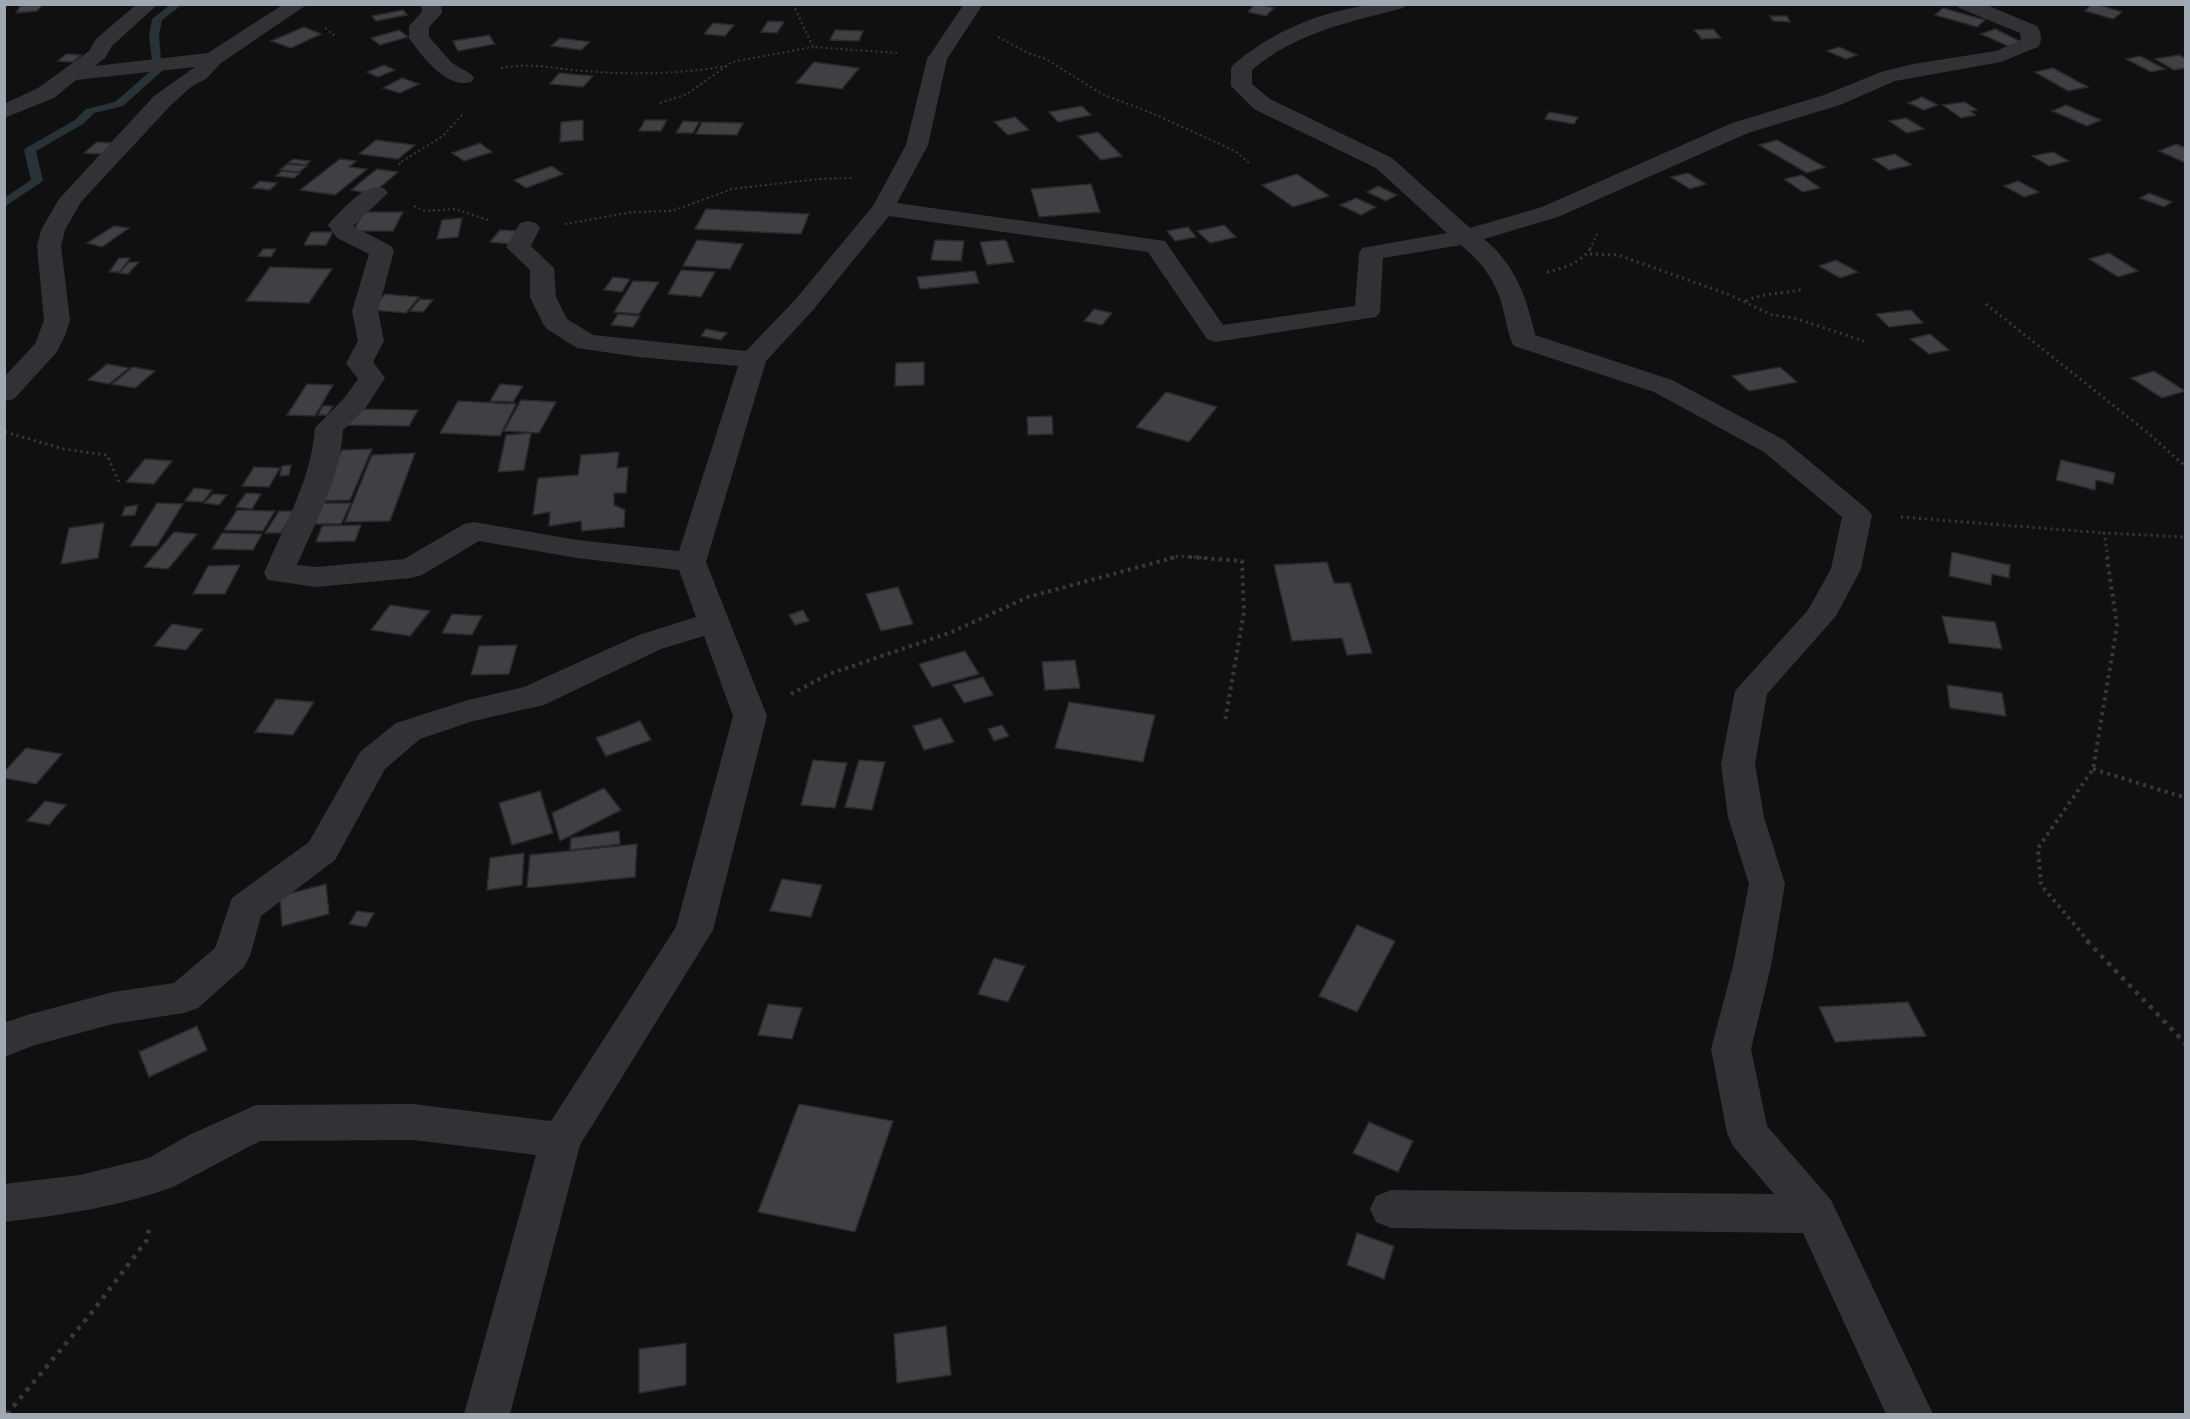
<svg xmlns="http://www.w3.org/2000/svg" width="2190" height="1419" viewBox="0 0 2190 1419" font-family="Mulish,sans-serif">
  <rect width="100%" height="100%" fill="#101011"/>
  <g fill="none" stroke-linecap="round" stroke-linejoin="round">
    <polygon fill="#283337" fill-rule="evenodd" points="171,4 183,4 162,20 159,36 162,71 123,106 94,113 83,124 36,151 43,181 4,207 4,198 31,180 24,150 26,148 75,120 86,109 115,102 153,69 149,36 152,19"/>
  </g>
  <g fill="#3e4044" stroke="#292a2d" stroke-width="1.5">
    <polygon points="43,4 37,11 16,13 20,6"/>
    <polygon points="1255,4 1257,4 1274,8 1266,16 1248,12"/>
    <polygon points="2092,4 2096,4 2122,12 2113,19 2085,11"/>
    <polygon points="1943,8 1985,20 1977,27 1935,15"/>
    <polygon points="403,10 407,15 376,21 372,16"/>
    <polygon points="1770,16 1787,16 1790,22 1773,21"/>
    <polygon points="768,21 784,22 777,33 761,32"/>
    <polygon points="713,23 734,25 725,36 704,34"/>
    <polygon points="304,27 321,34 291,48 271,41"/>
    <polygon points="1713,29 1721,38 1702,39 1694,30"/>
    <polygon points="1995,29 2022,42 2008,46 1981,34"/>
    <polygon points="399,30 408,37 380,45 371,38"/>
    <polygon points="835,30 863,31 859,41 830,40"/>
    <polygon points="489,35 495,44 458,51 453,41"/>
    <polygon points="560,38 590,42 581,50 551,46"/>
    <polygon points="1839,47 1857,55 1846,59 1827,51"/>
    <polygon points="66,54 81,55 73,62 58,61"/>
    <polygon points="2179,55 2186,59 2186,68 2174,70 2155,59"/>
    <polygon points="2140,56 2165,69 2151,72 2126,59"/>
    <polygon points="814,62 859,68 842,89 796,83"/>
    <polygon points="384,65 395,70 378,77 367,72"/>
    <polygon points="2053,68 2088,87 2068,91 2035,72"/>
    <polygon points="559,73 593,76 583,87 550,84"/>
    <polygon points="402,78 419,84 400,93 383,88"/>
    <polygon points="1922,97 1938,105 1924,110 1908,103"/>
    <polygon points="1965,102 1977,110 1970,111 1976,115 1961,118 1943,105"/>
    <polygon points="2066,105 2101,120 2087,126 2052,111"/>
    <polygon points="1082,106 1091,115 1058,122 1049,112"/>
    <polygon points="1549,112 1578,117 1574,124 1545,119"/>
    <polygon points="1015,117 1029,130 1008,135 994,122"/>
    <polygon points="1906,118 1924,129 1907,133 1889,121"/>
    <polygon points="583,120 583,140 560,142 561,122"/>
    <polygon points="645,120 667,120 661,131 639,131"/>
    <polygon points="683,121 699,122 693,133 676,133"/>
    <polygon points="702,122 743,123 737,135 696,134"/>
    <polygon points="1098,132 1122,156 1101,160 1078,136"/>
    <polygon points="376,140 415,145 398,159 359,154"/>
    <polygon points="1777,140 1825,167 1807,173 1759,145"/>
    <polygon points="97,142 115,143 102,154 84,153"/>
    <polygon points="480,143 492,152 464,161 452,153"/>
    <polygon points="2176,144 2186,148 2186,163 2159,151"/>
    <polygon points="2053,152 2069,161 2049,166 2032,156"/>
    <polygon points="1895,154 1912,165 1889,170 1873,159"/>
    <polygon points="293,159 310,161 306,165 288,163"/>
    <polygon points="340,159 356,161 349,167 367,169 335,195 300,190"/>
    <polygon points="287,164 307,166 299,172 280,170"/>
    <polygon points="552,166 563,174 526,188 514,180"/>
    <polygon points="377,169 398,172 372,194 351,190"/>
    <polygon points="282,171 300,173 294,178 276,176"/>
    <polygon points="1688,173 1706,184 1690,189 1671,177"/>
    <polygon points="1297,174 1329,196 1293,207 1262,185"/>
    <polygon points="1802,175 1820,188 1803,192 1784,179"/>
    <polygon points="260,181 277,183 270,190 252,188"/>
    <polygon points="2018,181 2039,192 2024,197 2004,186"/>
    <polygon points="1091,184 1100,212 1039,217 1031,189"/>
    <polygon points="1378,186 1397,195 1386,201 1367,192"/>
    <polygon points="2149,193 2172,202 2164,207 2140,198"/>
    <polygon points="1356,198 1376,207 1361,215 1340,205"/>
    <polygon points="706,209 809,214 801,234 695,229"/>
    <polygon points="364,212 403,212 393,231 353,231"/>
    <polygon points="462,218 458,237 437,239 442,220"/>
    <polygon points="1224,225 1236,237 1210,243 1197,231"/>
    <polygon points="114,226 129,228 102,247 87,243"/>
    <polygon points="1188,227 1196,237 1175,241 1167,231"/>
    <polygon points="500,230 519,231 510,244 490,242"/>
    <polygon points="311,232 333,232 326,245 304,245"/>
    <polygon points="697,240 743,244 730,269 683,266"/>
    <polygon points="935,240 964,241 961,261 931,260"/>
    <polygon points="1006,240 1014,262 987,265 980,242"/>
    <polygon points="263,249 276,249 271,257 258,256"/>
    <polygon points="2109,253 2138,271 2118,277 2089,259"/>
    <polygon points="119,258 130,258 120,272 109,272"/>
    <polygon points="1836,260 1858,272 1840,278 1819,266"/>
    <polygon points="129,262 139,262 128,274 119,273"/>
    <polygon points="270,267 332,269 309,303 246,301"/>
    <polygon points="681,270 715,272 701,297 668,294"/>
    <polygon points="975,271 979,283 920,289 917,277"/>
    <polygon points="613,277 630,279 622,292 604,290"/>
    <polygon points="633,281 659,282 639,314 614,312"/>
    <polygon points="385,294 419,297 406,313 372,310"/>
    <polygon points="420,299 433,300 423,312 410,311"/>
    <polygon points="1094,309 1112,313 1102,325 1084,321"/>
    <polygon points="1911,310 1923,323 1889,327 1876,314"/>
    <polygon points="618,314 640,316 633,327 611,325"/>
    <polygon points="706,329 727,333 721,340 701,336"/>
    <polygon points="1930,334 1949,350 1929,354 1910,339"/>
    <polygon points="924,362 924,385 895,386 896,363"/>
    <polygon points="107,364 129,368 109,384 88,380"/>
    <polygon points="133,367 155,371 135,388 112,384"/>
    <polygon points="1780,367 1797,382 1749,391 1732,376"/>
    <polygon points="2154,371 2185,391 2162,398 2131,378"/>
    <polygon points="307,384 333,385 315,416 287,415"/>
    <polygon points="500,384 523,386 513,402 490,401"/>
    <polygon points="1166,392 1217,407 1189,442 1136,427"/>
    <polygon points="521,400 556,402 539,433 504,431"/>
    <polygon points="458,401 516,404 500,436 440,433"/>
    <polygon points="323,406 333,406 327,415 318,415"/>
    <polygon points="355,409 418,410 409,426 346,425"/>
    <polygon points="1052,416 1053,434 1028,435 1027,417"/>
    <polygon points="531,433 524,470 498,472 506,435"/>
    <polygon points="372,449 350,500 318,501 342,450"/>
    <polygon points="619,452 617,468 628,467 626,493 614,493 614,505 625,510 624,527 582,531 581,521 549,526 550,512 533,515 538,478 578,475 581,455"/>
    <polygon points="415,453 390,521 345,522 372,455"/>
    <polygon points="145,459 172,461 154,484 126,482"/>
    <polygon points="2061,460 2115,473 2113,484 2096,480 2095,490 2056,480"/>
    <polygon points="291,465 289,475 280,476 282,466"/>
    <polygon points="254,467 280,468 269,487 242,486"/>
    <polygon points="194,488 212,490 203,502 185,501"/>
    <polygon points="246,493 261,494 252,509 236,507"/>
    <polygon points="213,494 227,495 219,505 204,503"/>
    <polygon points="157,503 183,504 157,546 130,546"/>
    <polygon points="321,503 351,503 341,524 311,524"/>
    <polygon points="138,505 135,515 122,516 125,507"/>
    <polygon points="237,510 275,511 263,531 224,530"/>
    <polygon points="279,511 294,511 281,533 265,533"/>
    <polygon points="104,523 98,558 61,564 69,528"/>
    <polygon points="361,525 355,541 316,542 322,526"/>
    <polygon points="174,532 197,534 168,569 144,567"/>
    <polygon points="222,533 262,534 253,550 212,549"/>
    <polygon points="1952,552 2010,565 2009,578 1992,574 1991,585 1949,576"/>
    <polygon points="1327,562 1334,583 1350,583 1372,653 1347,655 1342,638 1292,641 1274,565"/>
    <polygon points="240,565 225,594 193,594 208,566"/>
    <polygon points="898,587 913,624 881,631 866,594"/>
    <polygon points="390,605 430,611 410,636 371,630"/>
    <polygon points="803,610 809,621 795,625 789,615"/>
    <polygon points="452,614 482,616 472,635 442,633"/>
    <polygon points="1942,616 1995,622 2002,649 1949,643"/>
    <polygon points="172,624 203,629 186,650 154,646"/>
    <polygon points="517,645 509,674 471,675 479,646"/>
    <polygon points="965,651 979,674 932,687 919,664"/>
    <polygon points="1075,660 1080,688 1045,690 1042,662"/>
    <polygon points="983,677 993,695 964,703 953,685"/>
    <polygon points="1947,685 2002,693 2006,716 1950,708"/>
    <polygon points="276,699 314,702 293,735 255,732"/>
    <polygon points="1069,702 1155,715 1143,762 1055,748"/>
    <polygon points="941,718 954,742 924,750 913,726"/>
    <polygon points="640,721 651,740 606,756 596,738"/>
    <polygon points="1002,725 1009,736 994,741 988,729"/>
    <polygon points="26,748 62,754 36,784 4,778 4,772"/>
    <polygon points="813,760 847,763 835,808 801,805"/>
    <polygon points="859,760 885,762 872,810 845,807"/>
    <polygon points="604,788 621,810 560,841 552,813"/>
    <polygon points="540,791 553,833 512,845 499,803"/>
    <polygon points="45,801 66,805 49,825 27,821"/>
    <polygon points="619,831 620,844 570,850 571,838"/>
    <polygon points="637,844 635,877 527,888 530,855"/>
    <polygon points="524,853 522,885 487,890 490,858"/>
    <polygon points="782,879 822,885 811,917 770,911"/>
    <polygon points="326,884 329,914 282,926 280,896"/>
    <polygon points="357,911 374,913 366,927 349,924"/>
    <polygon points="1357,925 1395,941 1357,1012 1319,996"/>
    <polygon points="994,958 1025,966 1008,1002 978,994"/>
    <polygon points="1908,1002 1926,1036 1835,1042 1819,1007"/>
    <polygon points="768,1004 802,1008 792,1039 758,1035"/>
    <polygon points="197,1026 207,1050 149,1077 139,1052"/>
    <polygon points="799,1104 893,1121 855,1232 758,1212"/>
    <polygon points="1369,1122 1413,1141 1398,1172 1353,1153"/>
    <polygon points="1357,1233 1394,1246 1384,1279 1347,1265"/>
    <polygon points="946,1326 951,1375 897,1383 894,1334"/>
    <polygon points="686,1343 686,1385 639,1393 639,1349"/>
  </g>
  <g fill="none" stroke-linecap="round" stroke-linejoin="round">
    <g stroke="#36393d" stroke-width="2" stroke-dasharray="2 3" stroke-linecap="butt">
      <polyline points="793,4 813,47 897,53"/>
      <polyline points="325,28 336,37"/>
      <polyline points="998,37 1028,53 1046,59 1102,94 1154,114 1235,151 1249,163"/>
      <path d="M501,68C529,62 556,69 584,71C632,75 680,74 727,66"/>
      <polyline points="660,103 687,94 732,62 813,47"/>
      <polyline points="400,165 399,163 443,136 463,114"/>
      <polyline points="414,206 425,211 455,209 488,220"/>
      <polyline points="565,224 633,212 672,211 732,189 818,179 852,178"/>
      <polyline points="1590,249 1597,234"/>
    </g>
    <g stroke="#36393d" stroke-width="3" stroke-dasharray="2 4" stroke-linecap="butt">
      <polyline points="1590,254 1618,255 1730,295 1772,315 1794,318 1864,341"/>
      <path d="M1547,272C1565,268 1580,263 1591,248"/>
      <path d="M1746,301C1764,292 1784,294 1804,289"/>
      <polyline points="1986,304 2148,433 2186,467"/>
      <polyline points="5,432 64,449 107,455 119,482"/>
      <polyline points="1901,517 2104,533"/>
      <polyline points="1170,558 1179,556 1208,558"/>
      <polyline points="2108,558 2104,533 2186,537"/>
    </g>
    <g stroke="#36393d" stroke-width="4" stroke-dasharray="3 4.5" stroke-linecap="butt">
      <polyline points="1189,557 1242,561 1244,612 1225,721"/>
      <polyline points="791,694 829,674 952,632 1028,597 1176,557"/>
      <polyline points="2093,769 2186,798"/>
      <polyline points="2089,942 2041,885 2038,848 2093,769 2117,626 2107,557"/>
    </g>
    <g stroke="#36393d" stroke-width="4.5" stroke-dasharray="4 6" stroke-linecap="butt">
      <polyline points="2087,941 2186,1044"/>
      <polyline points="7,1414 93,1311 147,1240 149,1228"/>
    </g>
    <g fill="#303236" fill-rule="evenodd">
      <polygon points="137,4 158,4 112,46 105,58 95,66 208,53 284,4 308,4 221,63 206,79 191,87 170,106 81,202 65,230 61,246 70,320 65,336 56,353 14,399 4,401 4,377 35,344 44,320 37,246 41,230 59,199 154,96 195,67 76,80 54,98 4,118 4,104 38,88 89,51 96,39"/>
      <path d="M421,4H441L442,13L429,27V37L452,63L471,74L474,78L471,82C446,89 422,56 409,38V26L422,12Z"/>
      <path d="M964,4H983L947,59L928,145L897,203L1165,241L1223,325L1355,306L1359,253L1362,248L1447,233L1376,168L1254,109L1231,86V68L1234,64C1271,32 1320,12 1368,5C1380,3 1393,4 1405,4L1403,8C1349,22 1295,33 1252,70V84L1270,99L1392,158L1470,228L1542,207L1732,123L1824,95L1881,72L1913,64L1996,51L2021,40L2020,33L1959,8L1957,4H1984L2037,26C2041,32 2043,41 2038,47L2001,62L1895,81L1840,105L1748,133L1558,217L1484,239C1515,264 1527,298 1535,335L1672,380L1784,440L1867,509L1872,515L1861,569L1836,616L1767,694L1755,764L1764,817L1785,884L1771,966L1751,1049L1767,1126L1831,1200L1933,1414H1886L1803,1233L1391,1228L1376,1222L1370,1209L1376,1196L1391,1190L1774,1194L1733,1146L1727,1133L1711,1049L1733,966L1749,884L1728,817L1721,764L1735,691L1808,610L1831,569L1842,517L1764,452L1654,392L1514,346C1508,336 1507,324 1504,313C1498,284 1484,264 1461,245L1383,258L1380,312L1376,317L1216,342L1207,339L1148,252L889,216L813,310L766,361L706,562L767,716L713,930L580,1145L510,1414H464L536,1155L413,1140L260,1141L173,1187C118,1207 62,1215 4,1222V1184L80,1175L149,1158L189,1135L256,1105L413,1104L551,1121L676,927L733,716L704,636L661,649L544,705L473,721L420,739L385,769L335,860L261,916L250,956L244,967L198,1008L184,1013L113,1024L35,1045L4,1057V1023L27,1015L113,992L174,983L215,948L232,898L309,842L360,752L396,723L468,700L524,687L639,635L696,617L679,570L577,558L479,541L422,575L411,578L316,587L268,580L264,573C284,525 311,481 315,428L345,397L358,379L346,363L358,341L352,311L369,254L337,238L328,225L332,220C346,207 364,183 384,188L388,193L353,226L391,246L394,251L378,311L384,341L373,362L385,378L365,409L343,430C340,480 316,520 297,565L316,567L404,559L464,524L474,522L577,540L679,551L738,366L638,357L577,348L547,329L543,324L530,297V270L506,247L520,223L528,221L536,223L540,228L531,246L554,268L556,297L567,319L593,335L746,351L795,300L873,206L906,145L927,59Z"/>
    </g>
  </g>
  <rect width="2190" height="1419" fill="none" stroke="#a0a9b3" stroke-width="12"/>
</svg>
